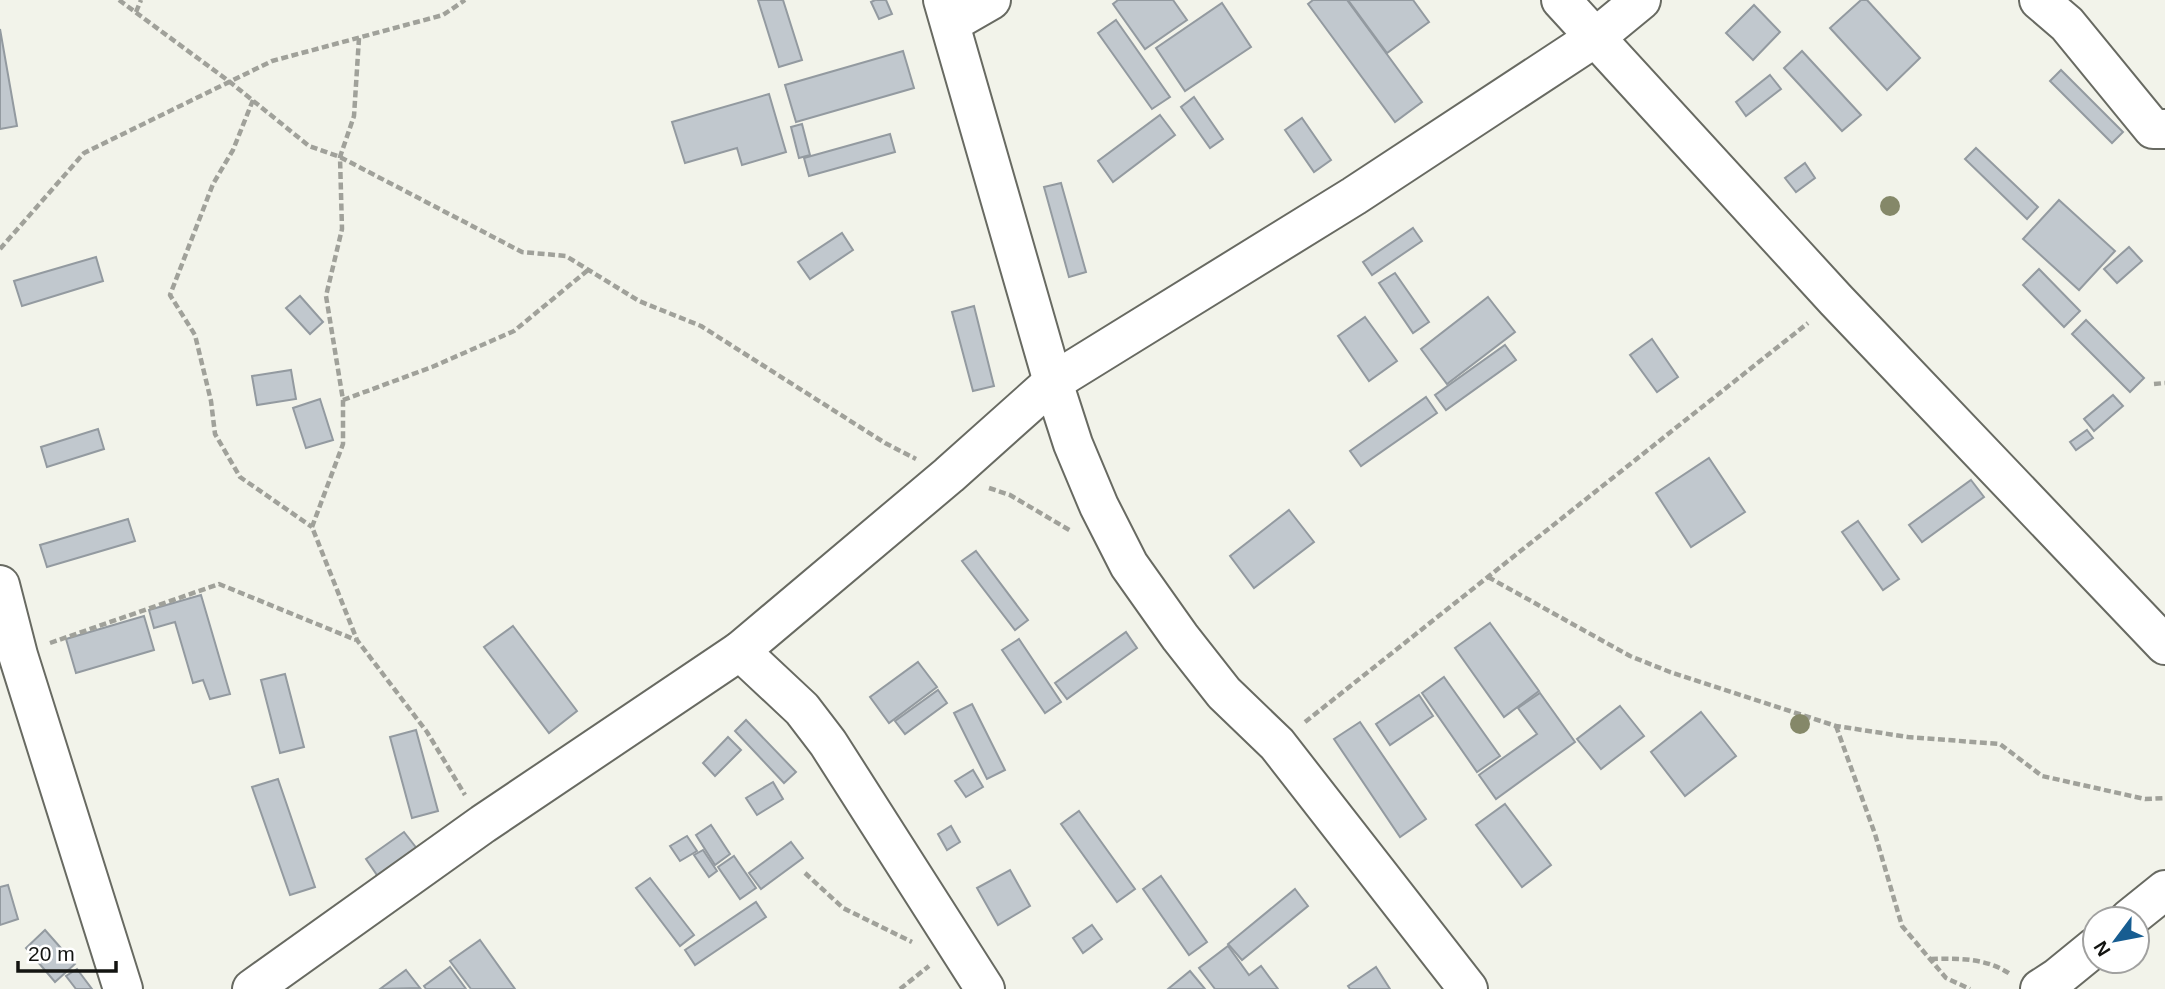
<svg xmlns="http://www.w3.org/2000/svg" width="2165" height="989" viewBox="0 0 2165 989" font-family="Arial,sans-serif">
  <rect width="100%" height="100%" fill="#f2f3ea"/>
  <g fill="#c1c8ce" stroke="#939aa0" stroke-width="2">
    <polygon points="758,0 783,0 802,60 779,67"/>
    <polygon points="875,0 886,0 892,14 879,19 871,2"/>
    <polygon points="1118,0 1173,0 1187,20 1145,49 1113,4"/>
    <polygon points="1313,0 1347,0 1422,102 1395,122 1308,4"/>
    <polygon points="1348,0 1413,0 1429,22 1387,53"/>
    <polygon points="1861,0 1867,0 1920,58 1887,90 1830,28"/>
    <polygon points="1222,3 1251,47 1185,91 1156,48"/>
    <polygon points="1754,5 1780,32 1753,60 1726,33"/>
    <polygon points="1116,20 1170,97 1152,109 1098,33"/>
    <polygon points="0,29 17,126 0,129"/>
    <polygon points="903,51 914,88 796,122 785,85"/>
    <polygon points="1802,51 1861,115 1842,131 1784,68"/>
    <polygon points="2061,70 2123,132 2112,143 2050,81"/>
    <polygon points="1770,75 1781,89 1746,116 1736,102"/>
    <polygon points="769,94 786,152 742,165 737,148 685,163 672,122"/>
    <polygon points="1194,97 1223,139 1210,148 1181,107"/>
    <polygon points="1160,115 1175,135 1113,182 1098,161"/>
    <polygon points="1302,118 1331,160 1314,172 1285,130"/>
    <polygon points="802,124 810,155 799,158 791,127"/>
    <polygon points="890,134 895,152 809,176 804,158"/>
    <polygon points="1976,148 2038,207 2027,219 1965,159"/>
    <polygon points="1805,163 1815,178 1796,192 1785,178"/>
    <polygon points="1061,183 1086,272 1069,277 1044,187"/>
    <polygon points="2059,200 2115,251 2079,290 2023,239"/>
    <polygon points="1413,228 1422,241 1372,275 1363,262"/>
    <polygon points="842,233 853,250 810,279 798,262"/>
    <polygon points="2129,247 2142,261 2117,283 2104,269"/>
    <polygon points="96,257 103,281 22,306 14,281"/>
    <polygon points="2039,269 2080,311 2064,327 2023,285"/>
    <polygon points="1395,273 1429,322 1413,333 1379,283"/>
    <polygon points="300,296 323,322 310,334 286,308"/>
    <polygon points="1488,297 1515,332 1447,384 1421,349"/>
    <polygon points="974,306 994,386 973,391 952,312"/>
    <polygon points="1365,317 1397,361 1369,381 1338,336"/>
    <polygon points="2086,320 2144,378 2130,392 2072,334"/>
    <polygon points="1652,339 1678,377 1657,392 1630,355"/>
    <polygon points="1505,345 1516,360 1446,410 1435,395"/>
    <polygon points="291,370 296,399 257,405 252,376"/>
    <polygon points="2113,395 2123,406 2094,431 2084,419"/>
    <polygon points="1426,397 1437,413 1361,466 1350,451"/>
    <polygon points="320,399 333,440 306,448 293,408"/>
    <polygon points="98,429 104,449 47,467 41,447"/>
    <polygon points="2087,430 2093,438 2076,450 2070,442"/>
    <polygon points="1709,458 1745,512 1691,547 1656,493"/>
    <polygon points="1971,480 1984,497 1922,542 1909,525"/>
    <polygon points="1289,510 1314,542 1254,588 1230,556"/>
    <polygon points="128,519 135,541 47,567 40,545"/>
    <polygon points="1858,521 1899,579 1883,590 1842,532"/>
    <polygon points="976,551 1028,620 1015,630 962,561"/>
    <polygon points="201,595 230,694 210,699 203,680 193,683 175,622 154,628 149,610"/>
    <polygon points="144,616 154,650 76,673 66,639"/>
    <polygon points="1490,623 1539,691 1504,717 1455,648"/>
    <polygon points="513,626 577,711 549,733 484,647"/>
    <polygon points="1126,632 1137,648 1067,699 1055,683"/>
    <polygon points="1019,639 1061,702 1045,713 1002,650"/>
    <polygon points="918,662 937,687 889,723 870,697"/>
    <polygon points="285,674 304,747 280,753 261,680"/>
    <polygon points="1444,677 1500,756 1477,772 1422,693"/>
    <polygon points="938,690 947,703 905,734 895,721"/>
    <polygon points="1540,693 1575,742 1496,799 1479,775 1537,734 1518,708"/>
    <polygon points="1419,695 1433,716 1390,745 1376,724"/>
    <polygon points="972,704 1005,770 987,779 954,713"/>
    <polygon points="1620,706 1644,736 1601,769 1577,739"/>
    <polygon points="1701,712 1736,756 1685,796 1651,752"/>
    <polygon points="746,720 796,772 784,783 735,731"/>
    <polygon points="1360,722 1426,819 1400,837 1334,739"/>
    <polygon points="416,730 438,811 412,818 390,737"/>
    <polygon points="728,737 741,750 715,776 703,763"/>
    <polygon points="973,770 983,787 966,797 955,781"/>
    <polygon points="278,779 315,887 290,895 252,787"/>
    <polygon points="773,782 783,799 757,815 746,798"/>
    <polygon points="1505,804 1551,865 1522,887 1476,825"/>
    <polygon points="1079,811 1135,889 1117,902 1061,824"/>
    <polygon points="711,825 730,854 715,865 696,835"/>
    <polygon points="951,826 960,842 947,850 938,834"/>
    <polygon points="404,832 418,850 379,878 366,859"/>
    <polygon points="687,836 697,851 680,861 670,846"/>
    <polygon points="791,842 803,858 761,889 749,873"/>
    <polygon points="703,850 717,871 709,877 694,855"/>
    <polygon points="734,856 756,888 740,899 718,867"/>
    <polygon points="1010,870 1030,906 998,925 977,888"/>
    <polygon points="1161,876 1207,942 1189,955 1143,889"/>
    <polygon points="650,878 694,935 680,946 636,888"/>
    <polygon points="8,885 18,919 0,925 0,887"/>
    <polygon points="1295,889 1308,906 1242,960 1228,944"/>
    <polygon points="756,902 766,917 695,965 685,950"/>
    <polygon points="1092,925 1102,939 1083,953 1073,938"/>
    <polygon points="45,930 75,964 55,982 26,948"/>
    <polygon points="480,940 515,989 471,989 450,961"/>
    <polygon points="1228,946 1249,975 1261,966 1278,989 1215,989 1199,968"/>
    <polygon points="450,967 466,989 426,989 424,986"/>
    <polygon points="1376,967 1390,989 1350,989 1348,986"/>
    <polygon points="77,969 92,989 76,989 66,976"/>
    <polygon points="406,970 420,988 380,989"/>
    <polygon points="1190,971 1205,989 1168,989"/>
  </g>
  <g fill="none" stroke-linecap="round" stroke-linejoin="round">
    <g stroke="#686a62" stroke-width="42">
      <g id="street">
        <polyline points="943,0 1053,382 1073,444 1099,506 1129,565 1180,637 1224,693 1277,744 1468,989"/>
        <polyline points="1561,0 1836,300 2165,645"/>
        <polyline points="2039,0 2067,24 2153,129 2165,129"/>
        <polyline points="951,23 991,0"/>
        <polyline points="0,585 18,655 123,989"/>
        <polyline points="740,651 949,475 1053,382 1354,196 1596,37 1641,0"/>
        <polyline points="2129,919 2165,890"/>
        <polyline points="252,989 483,824 740,651 802,709 828,743 985,989"/>
        <polyline points="2040,989 2057,978 2095,947"/>
      </g>
    </g>
    <g stroke="#a0a19a" stroke-width="4.5" stroke-dasharray="7 3.5" stroke-linecap="butt">
      <polyline points="119,0 230,82 309,146 340,157 522,252 566,256 639,301 701,326 885,443 916,459"/>
      <polyline points="136,12 141,0"/>
      <polyline points="359,38 354,116 340,157 342,229 326,296 343,400 343,444 312,527 357,640 427,732 465,795"/>
      <polyline points="253,100 233,150 213,184 170,295 195,335 211,401 215,434 240,477 312,527"/>
      <polyline points="0,249 84,153 272,61 443,15 465,0"/>
      <polyline points="2154,384 2165,383"/>
      <polyline points="343,400 432,367 514,331 588,270"/>
      <polyline points="989,488 1010,495 1071,531"/>
      <polyline points="1488,577 1630,656 1670,672 1836,726 1908,737 2000,744 2042,776 2145,799 2165,798"/>
      <polyline points="50,643 219,584 356,640"/>
      <polyline points="1305,722 1808,323"/>
      <polyline points="1836,726 1875,834 1902,926 1946,978 1970,989"/>
      <polyline points="805,873 843,908 912,942"/>
      <path d="M1931,959C1957,958 1987,958 2010,974"/>
      <polyline points="900,989 929,966"/>
    </g>
    <use href="#street" stroke="#fff" stroke-width="38"/>
  </g>
  <g fill="#858869">
    <circle cx="1890" cy="206" r="10"/>
    <circle cx="1800" cy="724" r="10"/>
  </g>
  <g transform="translate(2116 940) rotate(238)"><circle r="33" fill="#ffffff" stroke="#a1a1a0" stroke-width="2"/>
  <path d="M0-5L12 26L0 18L-12 26Z" fill="#175d91"/>
  <text y="-10" font-size="19" font-weight="bold" text-anchor="middle" fill="#131411">N</text>
  </g>
  <path d="M18 961v10h98v-10" fill="none" stroke="#131411" stroke-width="3.5"/>
  <text x="28" y="961" font-size="21" fill="#131411" stroke="#ffffff" stroke-width="5" paint-order="stroke">20 m</text>
</svg>
